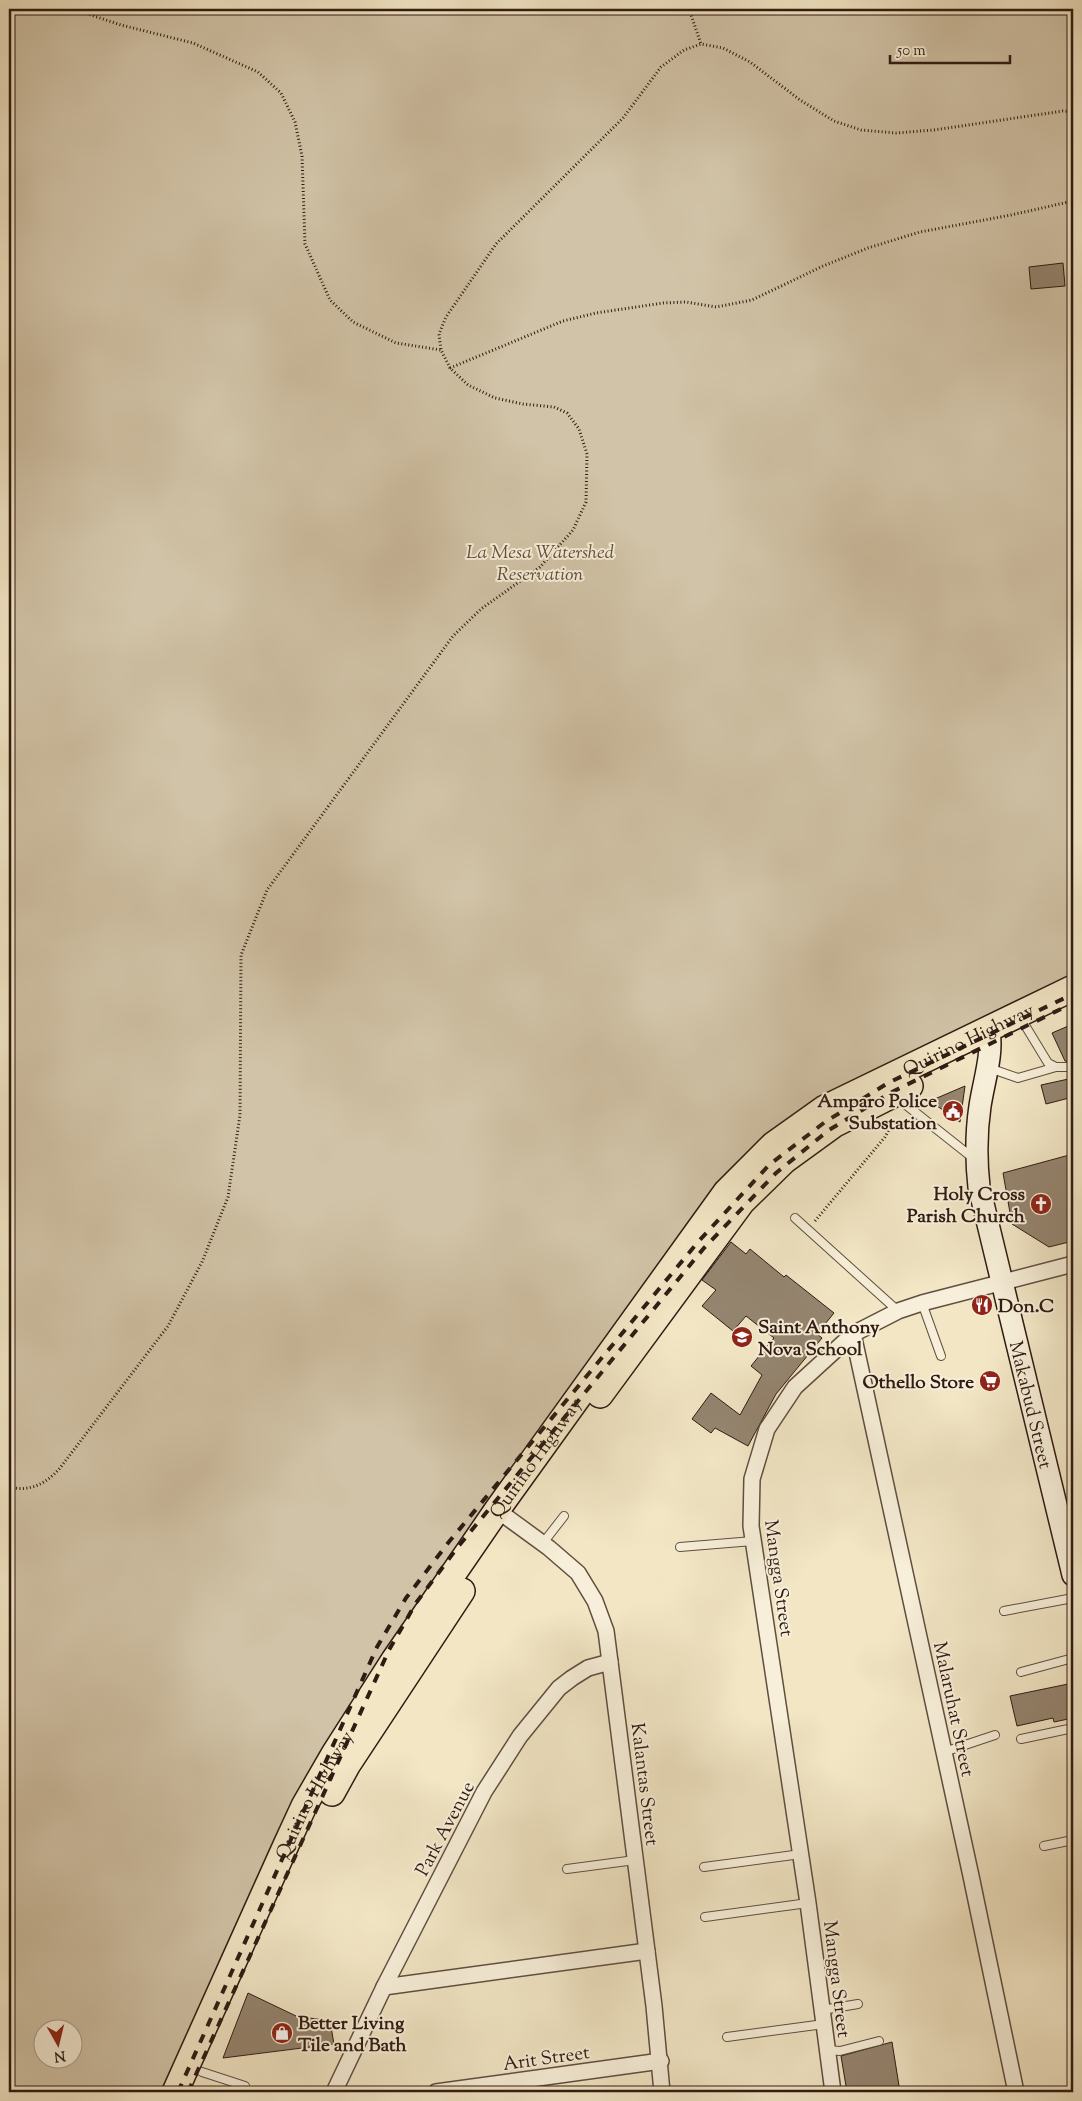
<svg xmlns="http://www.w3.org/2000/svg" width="1082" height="2101" viewBox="0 0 1082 2101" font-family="'Sorts Mill Goudy',serif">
  <rect width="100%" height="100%" fill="#f2e6c5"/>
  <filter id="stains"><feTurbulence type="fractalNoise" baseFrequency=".004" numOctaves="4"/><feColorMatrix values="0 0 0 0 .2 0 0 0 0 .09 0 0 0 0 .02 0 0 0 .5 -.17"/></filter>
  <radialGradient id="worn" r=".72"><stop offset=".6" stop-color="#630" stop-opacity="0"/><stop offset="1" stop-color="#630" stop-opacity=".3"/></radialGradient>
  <path fill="#d1c3a7" stroke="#806f5d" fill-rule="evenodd" d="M9,9H1073V999L830,1117L735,1198L409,1653L312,1811L182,2092H9ZM42,2028H72V2058H42Z"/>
  <g fill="#958570" stroke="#301b13">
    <polygon points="1063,263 1065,286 1031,289 1029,267"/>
    <polygon points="1073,1024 1073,1065 1070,1062 1065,1061 1052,1033"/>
    <polygon points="1073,1069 1073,1097 1046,1104 1041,1085 1073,1078 1070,1072"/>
    <polygon points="965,1086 960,1122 930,1101"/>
    <polygon points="1073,1154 1073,1241 1049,1247 1012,1224 1003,1173"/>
    <polygon points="731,1242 746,1254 750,1249 784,1277 786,1275 834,1313 817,1334 822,1338 776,1394 748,1446 715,1428 711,1433 692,1419 711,1393 740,1415 762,1375 751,1366 774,1338 746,1316 733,1331 702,1306 716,1290 702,1280"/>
    <polygon points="1073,1683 1073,1718 1054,1722 1053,1718 1017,1726 1010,1696"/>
    <polygon points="248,1993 296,2016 330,2021 334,2044 223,2058"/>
    <polygon points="892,2042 900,2092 847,2092 841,2056"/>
  </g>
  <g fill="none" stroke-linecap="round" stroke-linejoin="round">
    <g stroke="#604e40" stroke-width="10">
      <g id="lane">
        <polyline points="1020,1017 1048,1063 1056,1067 1068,1067"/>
        <polyline points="989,1068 1018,1078 1056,1067"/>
        <polyline points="896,1097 973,1158"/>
        <polyline points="795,1218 898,1311"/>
        <polyline points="922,1303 941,1356"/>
        <polyline points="543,1543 564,1516"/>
        <polyline points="680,1547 753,1541"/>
        <polyline points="1004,1611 1073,1598"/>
        <polyline points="1021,1672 1073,1658"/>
        <polyline points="1021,1739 1073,1728"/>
        <polyline points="944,1752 995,1735"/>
        <polyline points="1044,1846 1073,1840"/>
        <polyline points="704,1867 801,1854"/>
        <polyline points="567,1869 635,1860"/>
        <polyline points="705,1917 808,1903"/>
        <polyline points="822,2010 858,2004"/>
        <polyline points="727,2037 824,2024"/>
        <polyline points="827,2050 840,2051 879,2041"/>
        <polyline points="202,2072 245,2086"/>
      </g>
    </g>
    <g stroke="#604e40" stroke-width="18">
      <g id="street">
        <polyline points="853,1334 971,1876 1016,2092"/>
        <polyline points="497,1510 549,1548 578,1573 595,1601 606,1631 654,2006 662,2092"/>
        <polyline points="384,1987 647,1951"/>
        <polyline points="334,2092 384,1987 484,1792 520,1736 559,1688 572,1678 588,1668 610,1662"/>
        <polyline points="436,2092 661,2061"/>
        <polyline points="833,2092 808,1903 751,1526 752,1479 767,1429 795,1387 853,1334 898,1311 922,1303 1073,1264"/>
      </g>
    </g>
    <g stroke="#301b13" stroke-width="24">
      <g id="secondary">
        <path id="s1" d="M989,1030C993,1055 984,1080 980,1106C976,1133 976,1160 979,1187L1073,1575"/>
      </g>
    </g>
    <g stroke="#301b13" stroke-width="28">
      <g id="primary">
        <polyline points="600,1395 742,1202 784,1161 835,1124 910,1086"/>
        <polyline points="332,1793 348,1764 462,1591"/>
        <path id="s2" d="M175,2092L286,1845L304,1806L334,1754L394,1660L497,1510L726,1192L773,1145L825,1108L1073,988"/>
      </g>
    </g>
    <g stroke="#301b13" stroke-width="3" stroke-dasharray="1 2.5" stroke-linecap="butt">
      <polyline points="73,9 121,25 193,43 258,72 281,93 295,122 302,156 305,244 330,300 353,322 396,343 441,350"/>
      <polyline points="689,9 701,44"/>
      <polyline points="450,368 563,321 596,313 663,303 686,302 716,307 752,300 823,266 868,248 920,232 1011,215 1073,201"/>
      <polyline points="815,1221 885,1137 890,1128 889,1119"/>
      <path d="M9,1487C30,1492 46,1484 60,1468L168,1326L202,1262L228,1197L240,1115L241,955L267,890L453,636L481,609L540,567L573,530L586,502L587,454L579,429L567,413L554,407L523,404L495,398L468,385L450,368L441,350L439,334L446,317L496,244L623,118L661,67L684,50L701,44L723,48L750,62L800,100L834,121L861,130L896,133L934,130L1063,111L1073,112"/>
    </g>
    <use href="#lane" stroke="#f7efd9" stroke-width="8"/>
    <use href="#street" stroke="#f7efd9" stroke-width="15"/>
    <use href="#secondary" stroke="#f7efd9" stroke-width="21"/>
    <use href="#primary" stroke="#f2e6c5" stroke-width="25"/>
    <g stroke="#301b13" stroke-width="4" stroke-dasharray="9 9" stroke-linecap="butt">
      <polyline points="178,2092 377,1647 406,1598 448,1543 698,1242 769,1165 825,1122 888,1083 1073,994"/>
      <polyline points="188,2092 389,1650 416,1603 457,1548 704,1248 776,1173 829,1130 892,1092 1073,1003"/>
    </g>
  </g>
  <defs>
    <g id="civic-disc" transform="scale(1.125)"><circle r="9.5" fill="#8f2418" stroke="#f7efd9"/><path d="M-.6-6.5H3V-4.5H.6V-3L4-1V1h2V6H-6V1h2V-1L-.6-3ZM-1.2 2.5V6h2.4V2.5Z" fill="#fff"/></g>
    <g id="church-disc" transform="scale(1.125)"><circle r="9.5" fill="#8f2418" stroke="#f7efd9"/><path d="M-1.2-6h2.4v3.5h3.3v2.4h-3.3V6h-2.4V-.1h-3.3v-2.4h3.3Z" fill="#fff"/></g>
    <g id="restaurant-disc" transform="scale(1.125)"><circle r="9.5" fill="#8f2418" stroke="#f7efd9"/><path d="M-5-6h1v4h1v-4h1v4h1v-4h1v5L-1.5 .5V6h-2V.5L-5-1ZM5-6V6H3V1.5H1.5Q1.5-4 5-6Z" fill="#fff"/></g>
    <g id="school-disc" transform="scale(1.125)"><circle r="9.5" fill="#8f2418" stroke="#f7efd9"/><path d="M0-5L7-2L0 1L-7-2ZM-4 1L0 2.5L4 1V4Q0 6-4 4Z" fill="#fff"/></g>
    <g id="supermarket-disc" transform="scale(1.125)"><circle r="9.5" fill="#8f2418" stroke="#f7efd9"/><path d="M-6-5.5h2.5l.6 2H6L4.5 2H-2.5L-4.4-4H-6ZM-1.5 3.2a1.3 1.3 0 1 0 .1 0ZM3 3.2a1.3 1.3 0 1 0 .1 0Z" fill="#fff"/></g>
    <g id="shop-disc" transform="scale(1.125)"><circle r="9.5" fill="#8f2418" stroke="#f7efd9"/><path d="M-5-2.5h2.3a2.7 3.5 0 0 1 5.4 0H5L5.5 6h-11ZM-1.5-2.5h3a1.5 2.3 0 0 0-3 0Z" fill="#fff"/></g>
  </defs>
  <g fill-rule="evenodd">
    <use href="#civic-disc" x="953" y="1111"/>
    <use href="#church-disc" x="1041" y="1204"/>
    <use href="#restaurant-disc" x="982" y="1305"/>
    <use href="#school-disc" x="742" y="1337"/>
    <use href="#supermarket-disc" x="990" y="1381"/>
    <use href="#shop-disc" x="282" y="2033"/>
  </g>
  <g text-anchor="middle" stroke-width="4" stroke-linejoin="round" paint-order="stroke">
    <g font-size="19" font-style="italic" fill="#604d3f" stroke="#f7efd9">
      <text x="540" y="558">La Mesa Watershed<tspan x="540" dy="22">Reservation</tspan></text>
    </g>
    <g font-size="19" fill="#301b13" stroke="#f7efd9">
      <text dy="7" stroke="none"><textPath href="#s2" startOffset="1348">Quirino Highway</textPath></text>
      <text dy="7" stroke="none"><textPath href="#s1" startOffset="382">Makabud Street</textPath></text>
      <text dy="7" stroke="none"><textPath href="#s2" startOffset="732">Quirino Highway</textPath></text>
      <text transform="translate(780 1578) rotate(82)" y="7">Mangga Street</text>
      <text transform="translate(955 1709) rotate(78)" y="7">Malaruhat Street</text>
      <text transform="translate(646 1784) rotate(83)" y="7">Kalantas Street</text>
      <text dy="7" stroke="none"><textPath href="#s2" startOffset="328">Quirino Highway</textPath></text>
      <text transform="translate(444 1828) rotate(-62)" y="7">Park Avenue</text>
      <text transform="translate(838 1979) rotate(83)" y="7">Mangga Street</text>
      <text transform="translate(546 2057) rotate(-8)" y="7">Arit Street</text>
    </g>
    <g font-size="19" font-weight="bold" fill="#301b13" stroke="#f7efd9" text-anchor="end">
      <text x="937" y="1107">Amparo Police<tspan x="937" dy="22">Substation</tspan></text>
      <text x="1025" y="1200">Holy Cross<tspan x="1025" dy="22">Parish Church</tspan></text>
      <text x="998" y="1312" text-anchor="start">Don.C</text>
      <text x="758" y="1333" text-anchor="start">Saint Anthony<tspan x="758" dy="22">Nova School</tspan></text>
      <text x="974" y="1388">Othello Store</text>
      <text x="298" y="2029" text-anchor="start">Better Living<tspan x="298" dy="22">Tile and Bath</tspan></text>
    </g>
  </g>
  <rect width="1082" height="2101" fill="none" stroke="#f2e6c5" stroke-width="30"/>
  <rect x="10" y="10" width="1062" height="2081" fill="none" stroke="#301b13" stroke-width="2.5"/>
  <rect x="15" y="15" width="1052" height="2071" fill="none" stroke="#301b13"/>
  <g transform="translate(58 2044) rotate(172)"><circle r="24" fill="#f7efd9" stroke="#a79a8a"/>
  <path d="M0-4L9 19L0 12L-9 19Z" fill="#8f2418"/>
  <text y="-8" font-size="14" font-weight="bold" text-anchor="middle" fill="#301b13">N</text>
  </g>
  <path d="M890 55v8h120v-8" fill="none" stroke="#301b13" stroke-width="2.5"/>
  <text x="897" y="55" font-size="15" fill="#301b13" stroke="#f7efd9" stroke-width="4" paint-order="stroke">50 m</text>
  <rect width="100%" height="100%" filter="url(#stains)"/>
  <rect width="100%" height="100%" fill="url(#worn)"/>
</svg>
